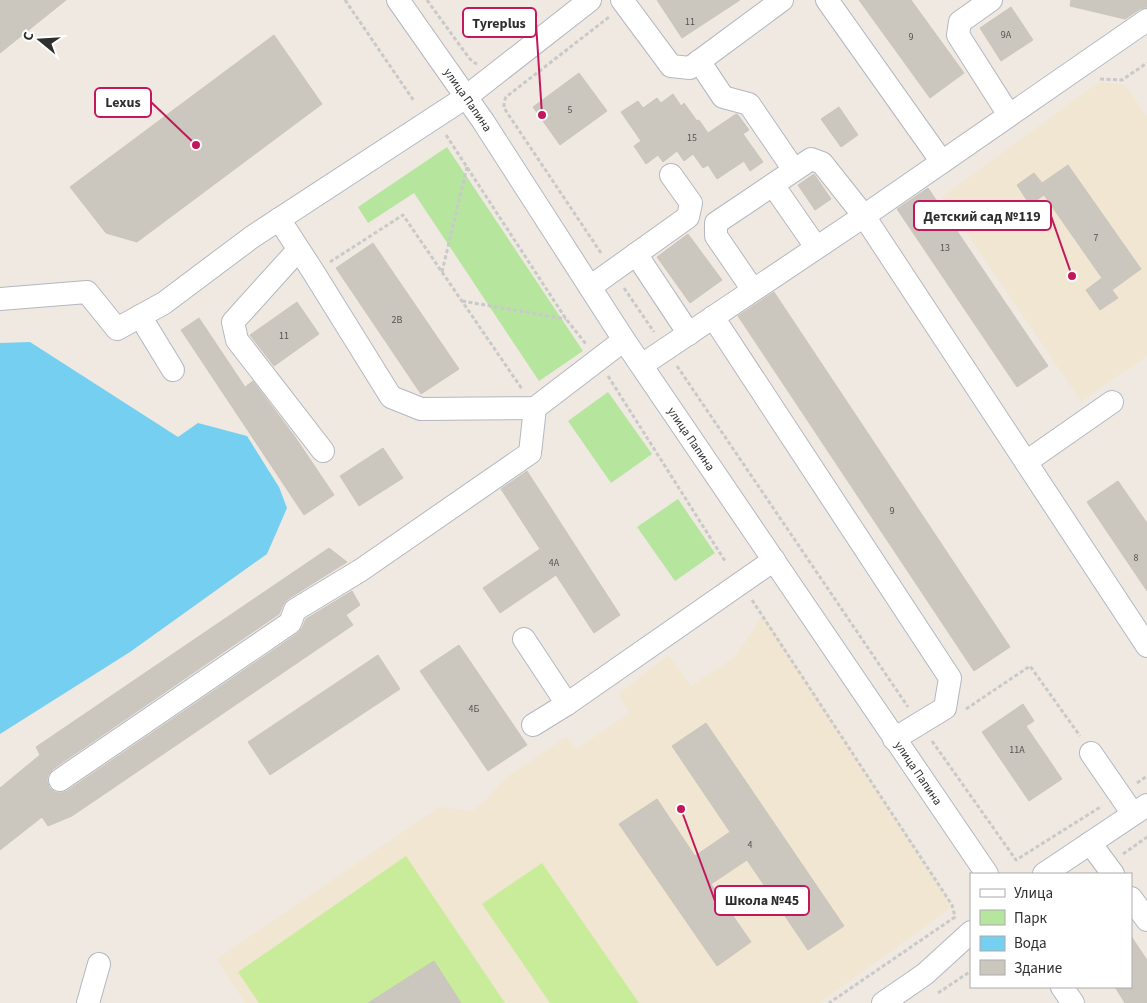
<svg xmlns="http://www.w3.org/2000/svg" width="1147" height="1003" viewBox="0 0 1147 1003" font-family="'Source Sans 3',sans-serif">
  <rect width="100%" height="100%" fill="#efe9e1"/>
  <g fill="#f0e6d1">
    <polygon points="1099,82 1125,85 1147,117 1147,356 1081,401 942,197"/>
    <polygon points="763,615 952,907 819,1003 245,1003 217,959 439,807 472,811 487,799 503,780 566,737 577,749 629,713 619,694 668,655 691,686 735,657"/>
  </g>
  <g fill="#b6e59e">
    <polygon points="447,147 583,351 539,381 414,193 368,223 358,207"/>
    <polygon points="608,392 652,454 611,483 568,421"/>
    <polygon points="678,499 715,553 675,581 637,527"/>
  </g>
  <g fill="#c9ec9a">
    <polygon points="406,856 505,1003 259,1003 238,972"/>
    <polygon points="542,863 639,1003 550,1003 482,904"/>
  </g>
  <polygon fill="#75cff0" points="30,342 178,437 198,423 247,436 279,487 287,508 267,554 130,652 0,734 0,343"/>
  <g fill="#cbc7bf" stroke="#cbc5ba">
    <polygon points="0,0 66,0 0,53"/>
    <polygon points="657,0 740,0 682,38"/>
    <polygon points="859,0 911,0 964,73 930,98"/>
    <polygon points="1071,0 1147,0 1147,7 1140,9 1125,19 1070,6"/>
    <polygon points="1011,7 1033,40 1001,61 980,28"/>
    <polygon points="274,35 322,104 137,242 106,233 70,187"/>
    <polygon points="579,73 607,111 560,145 533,107"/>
    <polygon points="673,94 681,106 684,103 697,121 699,120 708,133 736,114 738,115 749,130 743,134 763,162 750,171 744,161 717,179 708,165 703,168 693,154 684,161 677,151 663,162 658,155 646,164 634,146 641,141 621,112 638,101 643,108 657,98 661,103"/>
    <polygon points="839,107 858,135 841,147 821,119"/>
    <polygon points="1068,165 1141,269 1112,290 1118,298 1100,310 1086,290 1102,278 1044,195 1030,205 1017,185 1034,173 1042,183"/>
    <polygon points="814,174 831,199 815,210 798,185"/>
    <polygon points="928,188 1048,366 1017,387 897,209"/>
    <polygon points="688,234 722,280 690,303 657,257"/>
    <polygon points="373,243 459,369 421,394 336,268"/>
    <polygon points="774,292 1010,647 974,671 738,316"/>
    <polygon points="297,302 319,334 274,366 250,335"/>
    <polygon points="199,318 245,387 253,381 295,437 334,495 304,515 181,330"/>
    <polygon points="383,448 403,478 359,506 340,476"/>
    <polygon points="527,471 620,615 594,633 556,575 500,613 483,588 540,549 501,489"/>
    <polygon points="1118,481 1147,523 1147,591 1087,502"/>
    <polygon points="329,548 347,562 288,599 283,605 279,614 53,769 48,775 47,780 49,787 55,792 61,793 67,791 297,634 302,628 306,619 352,591 360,605 346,615 353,625 72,816 48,826 42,817 0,850 0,788 40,755 36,747"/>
    <polygon points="459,645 527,745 488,771 420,671"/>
    <polygon points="378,655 400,689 270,775 248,742"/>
    <polygon points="1023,704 1034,721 1026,726 1062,779 1029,801 982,732"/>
    <polygon points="706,723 844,926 808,950 747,860 711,884 751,942 717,966 619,824 657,799 695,856 730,832 672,746"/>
    <polygon points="1131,936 1147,960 1147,1003 1125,1003 1115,987 1131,987"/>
    <polygon points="434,961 461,1003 368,1003"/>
  </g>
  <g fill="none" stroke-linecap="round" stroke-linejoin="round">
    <g stroke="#b4b7c1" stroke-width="24">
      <g id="minor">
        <path id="s1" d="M398,0L483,121L624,340L987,874"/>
        <polyline points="622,0 671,66 690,68 782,0"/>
        <polyline points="827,0 942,162"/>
        <polyline points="991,0 960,22 958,35 1009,115"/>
        <polyline points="699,61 723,97 749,104 794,170"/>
        <polyline points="773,185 816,247"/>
        <polyline points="279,219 314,273 391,397 421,409 535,408 624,340"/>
        <polyline points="298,250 233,322 237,340 323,451"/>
        <polyline points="636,254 689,334"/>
        <polyline points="590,287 688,217 691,203 671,175"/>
        <polyline points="753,290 716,236 716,223 811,159 822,163 864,216 1147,646"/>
        <polyline points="0,299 87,292 117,329 164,303 252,237 466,97 590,0"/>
        <polyline points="140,316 173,370"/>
        <polyline points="713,317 950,678 945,708 894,739"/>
        <polyline points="642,365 864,216 1147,20"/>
        <polyline points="1026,462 1112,402"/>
        <polyline points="524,639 567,704"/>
        <polyline points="533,725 567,704 774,560"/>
        <polyline points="1091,753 1133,814"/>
        <polyline points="60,780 290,623 295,610 361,570 530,453 535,408"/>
        <polyline points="1090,843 1113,874"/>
        <polyline points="1044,874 1147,805"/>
        <polyline points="1131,898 1147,920"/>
        <polyline points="1062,987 1073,1003"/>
        <polyline points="88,1003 99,964"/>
        <polyline points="883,1003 925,974 971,932"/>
      </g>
    </g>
    <g stroke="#c9c9c9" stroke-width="3" stroke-dasharray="4 2.5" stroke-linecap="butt">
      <polyline points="345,0 414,101"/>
      <polyline points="427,0 469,58 473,62 477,64"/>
      <polyline points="1100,79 1122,80 1147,63"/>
      <polyline points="446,135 566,319 586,344"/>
      <polyline points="601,253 504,108 504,102 506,97 609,17"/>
      <polyline points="330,262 403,215 522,389"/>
      <polyline points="442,272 467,167"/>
      <polyline points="624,288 654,332"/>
      <polyline points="462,301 566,319"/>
      <polyline points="677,366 908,707"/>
      <polyline points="608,376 725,561"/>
      <polyline points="752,600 952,905 955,917 829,1003"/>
      <polyline points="966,709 1030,666 1080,736"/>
      <polyline points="932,741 1016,860 1102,806"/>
      <polyline points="1137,783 1147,776"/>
      <polyline points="1123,854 1147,837"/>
      <polyline points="938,993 971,971"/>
    </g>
    <use href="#minor" stroke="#fff" stroke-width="22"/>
  </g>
  <g text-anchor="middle" stroke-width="4" stroke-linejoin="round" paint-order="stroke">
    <g font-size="10" fill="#555452">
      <text x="690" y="25">11</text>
      <text x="1006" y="38">9А</text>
      <text x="911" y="40">9</text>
      <text x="570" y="113">5</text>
      <text x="692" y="141">15</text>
      <text x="1096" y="241">7</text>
      <text x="945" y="251">13</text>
      <text x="397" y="323">2В</text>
      <text x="284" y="339">11</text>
      <text x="892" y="514">9</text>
      <text x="1136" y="561">8</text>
      <text x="554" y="566">4А</text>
      <text x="474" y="712">4Б</text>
      <text x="1017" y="753">11А</text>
      <text x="750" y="848">4</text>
    </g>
    <g font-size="12" fill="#2e2e2e" stroke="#fff">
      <text dy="4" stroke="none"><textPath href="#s1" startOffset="122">улица Папина</textPath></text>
      <text dy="4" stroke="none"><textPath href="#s1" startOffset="528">улица Папина</textPath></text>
      <text dy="4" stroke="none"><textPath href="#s1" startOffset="932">улица Папина</textPath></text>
    </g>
  </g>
  <path fill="none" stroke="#c2185b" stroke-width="2" d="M542 115L536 23M196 145L151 102M1072 276L1051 216M681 809L715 901"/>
  <g fill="#c2185b" stroke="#fff" stroke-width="2">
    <circle cx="542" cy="115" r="5"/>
    <circle cx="196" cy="145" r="5"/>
    <circle cx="1072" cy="276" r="5"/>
    <circle cx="681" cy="809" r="5"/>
  </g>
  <g fill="#fff" stroke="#c2185b" stroke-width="2">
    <rect x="463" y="8" width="73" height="29" rx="5"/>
    <rect x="95" y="88" width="56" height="29" rx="5"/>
    <rect x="914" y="201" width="137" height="29" rx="5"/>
    <rect x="715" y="886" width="94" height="29" rx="5"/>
  </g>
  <g font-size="14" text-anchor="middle" font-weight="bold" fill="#2e2e2e">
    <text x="499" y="28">Tyreplus</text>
    <text x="123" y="107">Lexus</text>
    <text x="982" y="221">Детский сад №119</text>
    <text x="762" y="905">Школа №45</text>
  </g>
  <rect x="970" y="873" width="162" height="115" fill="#ffffff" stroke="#ababab"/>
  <rect x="980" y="889" width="25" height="8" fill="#ffffff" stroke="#ababab"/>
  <text x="1014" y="898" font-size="15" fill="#2e2e2e">Улица</text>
  <rect x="980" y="910" width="25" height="15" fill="#b6e59e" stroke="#ababab"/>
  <text x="1014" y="923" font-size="15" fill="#2e2e2e">Парк</text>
  <rect x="980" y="936" width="25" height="15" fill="#75cff0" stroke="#ababab"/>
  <text x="1014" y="948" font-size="15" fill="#2e2e2e">Вода</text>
  <rect x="980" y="960" width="25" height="15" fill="#cbc7bf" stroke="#ababab"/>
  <text x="1014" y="973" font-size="15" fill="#2e2e2e">Здание</text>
  <g transform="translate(40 40) rotate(288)" stroke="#ffffff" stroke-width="4" paint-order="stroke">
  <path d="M0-4L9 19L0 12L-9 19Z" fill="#2e2e2e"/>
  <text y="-8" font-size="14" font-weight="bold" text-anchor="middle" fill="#2e2e2e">С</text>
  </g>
</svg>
